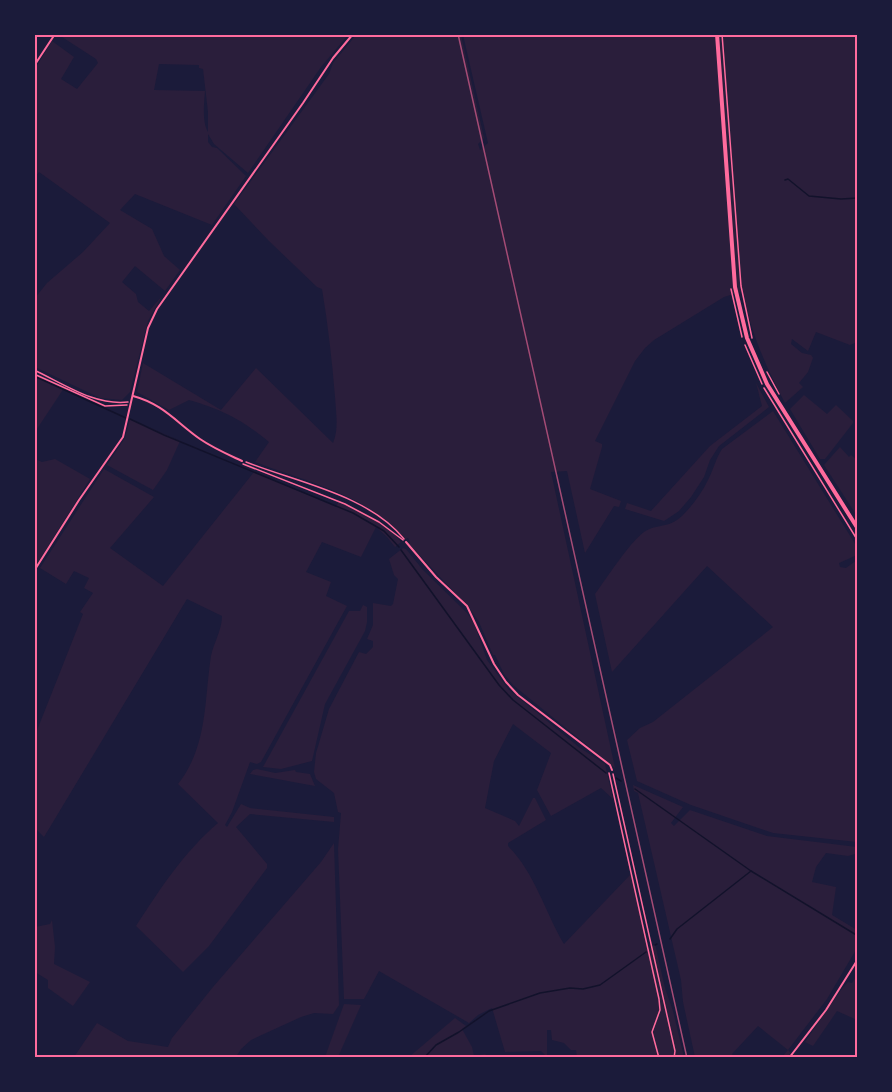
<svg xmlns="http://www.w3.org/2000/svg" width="892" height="1092" viewBox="0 0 892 1092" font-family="Commissioner,sans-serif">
  <rect width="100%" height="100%" fill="#1b1b3a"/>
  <g fill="#2a1e3b" fill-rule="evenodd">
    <path d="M59,35H348L321,67L248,173L214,144L208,134V142L212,147L217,148L246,176L212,225L135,194L120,210L152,229L164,256L180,270L165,291L135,266L122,282L136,294L138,302L149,311L162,296L148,321L130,392L122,400L100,398L35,367V298L47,283L83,252L110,223L39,172L35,177V69L52,41L74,57L61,79L77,89L98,63L96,59ZM159,64L199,65V68L203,69L208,112V132C202,122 204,104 205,91L154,90Z"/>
    <path d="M356,35H461L484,138L478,144L480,150L488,143L463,35H857V342L850,345L816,332L808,351L792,339L791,344L802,353L811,355L813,358L808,372L799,383L803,387L785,403C766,367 750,331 743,291L724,297L654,340L645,348L635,361L595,441L602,444V447L590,489L621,501L619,507L614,506L585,553L567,471L551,472L615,768L513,685L504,674L495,655H493L479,622L470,609L409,544L410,542L408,538L405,539C370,496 305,481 255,462L269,442C241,419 223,410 189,400L169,410L137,392L143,363L221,410L256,368L333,443C339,429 336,413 335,397C332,360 328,325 322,289L317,287L269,241L234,204L329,74L333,63Z"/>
    <polygon points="35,374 64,388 35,432"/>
    <polygon points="756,383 769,407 719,446 710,460 704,477 691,497 679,511 664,521 625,509 627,503 651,511 710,446 762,406"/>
    <polygon points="804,395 827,414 836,405 853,421 853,423 825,459 820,459 790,409"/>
    <path d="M773,411L857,547V555L839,563L840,567L846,568L857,560V842L773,833L691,805L637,781L627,740L640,728L653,722L773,627L707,566L612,672L595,594C606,579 630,542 644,532C658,523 668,529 682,516C693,505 702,493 709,478C714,468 716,458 722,449Z"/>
    <polygon points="130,419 180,441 167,470 153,490 107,465 125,438"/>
    <polygon points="840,447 849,457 851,455 857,460 857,516 824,465"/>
    <polygon points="35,455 36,456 35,459 42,462 55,459 90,479 35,567"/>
    <path d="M104,469L154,497L110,548L163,586L254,472L336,507L339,501C362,511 387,522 401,542L395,547L387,537L376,527L361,557L322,542L306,572L331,582L326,596L347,606L261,762L257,764L250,762L232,812L225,825L227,827L241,804L250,808L334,817V822L250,814L236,827L267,864V868L209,946L183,972L136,926C160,889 184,852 218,823L178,784C208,746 204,701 211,656C214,642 222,630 222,616L187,599L44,837L35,828L34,738L83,614L80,612L93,593L84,588L89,578L74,571L66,584L40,568Z"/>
    <path d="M403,548L406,549L423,570L467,613L474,623L487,660L508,689L580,748L605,764L613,799L601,788L551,816L537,790L551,753L513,724L494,761L485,808L515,821L519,826L533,798H535L546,820L508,843V846C535,873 545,912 564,944L631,874L648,949L655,944L665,988L673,1011L684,1057H577L576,1050H571L564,1043L552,1040L551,1030H547V1057L541,1051L505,1052L492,1008L478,1015L469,1023L379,971L364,999H344L338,849L341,813L338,812L334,793L316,779L314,772L316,753L329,709L359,652L366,654L373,647V641L367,639L373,625V603L391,606L393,604L398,579L394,575L389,559Z"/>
    <polygon points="363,605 367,607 367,622 365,631 325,704 312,761 281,769 263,767 349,611 360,611"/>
    <polygon points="257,769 275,773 295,770 296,772 310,774 315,786 250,774 253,770"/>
    <polygon points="633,785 683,807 671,823 674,826 690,810 767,836 857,847 855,854 848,856 826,853 816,867 812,882 836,887 832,915 857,930 857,948 827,999 788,1050 791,1053 787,1057 782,1057 788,1050 758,1026 732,1054 734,1057 695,1057 683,1002 681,980 638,793 634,791"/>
    <polygon points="334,843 339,1005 333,1014 314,1013 301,1017 251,1040 241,1049 236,1057 74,1057 97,1023 128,1041 168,1047 172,1038 213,987 321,862"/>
    <polygon points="52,920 55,947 54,964 90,982 73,1006 48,988 48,980 35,972 35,927 50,924"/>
    <polygon points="857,975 857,1020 837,1011 813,1046 805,1042 841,990 848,982 852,983"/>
    <polygon points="344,1004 361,1005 338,1057 325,1057"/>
    <polygon points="455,1018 466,1026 462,1029 472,1047 474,1056 485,1054 488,1057 409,1057"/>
  </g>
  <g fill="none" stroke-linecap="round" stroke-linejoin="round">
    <g stroke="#12122b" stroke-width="1.5">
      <polyline points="785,180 788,179 809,196 841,199 858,198"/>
      <polyline points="34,376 126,418"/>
      <polyline points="130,419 164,435 353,513 384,531 399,547"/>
      <polyline points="401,550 499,685 513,700 606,773"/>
      <polyline points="616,778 621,781"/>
      <polyline points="635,789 751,871 858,936"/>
      <polyline points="670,939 677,929 751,871"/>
      <polyline points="655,945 657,944"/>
      <polyline points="424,1058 436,1045 459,1032 489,1011 540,993 570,988 583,989 600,985 646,952"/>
    </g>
    <g stroke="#ff6b9d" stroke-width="1.5">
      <polyline points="722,34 741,286 752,338"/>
      <polyline points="731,289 742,337"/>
      <polyline points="745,345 762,384"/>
      <path d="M34,370C64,384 95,406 128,402"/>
      <polyline points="767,372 779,394"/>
      <polyline points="34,374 105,406 127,405"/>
      <polyline points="764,388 858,541"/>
      <path d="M246,462C296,482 369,495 404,539"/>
      <polyline points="243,464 345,504 379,522 403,540"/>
      <polyline points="609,773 659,999 660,1010 652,1032 659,1058"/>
      <polyline points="613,774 675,1051 674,1058"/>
    </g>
    <g stroke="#ff6b9d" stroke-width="2">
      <polyline points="34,66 55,34"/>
      <path d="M133,396C163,404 176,422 200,439C213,448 227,454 242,461"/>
      <polyline points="406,542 436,577 467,606 494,664 506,682 518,695 610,765 612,770"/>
      <polyline points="34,571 79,500 123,437 148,328 157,309 303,103 333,58 353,34"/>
      <polyline points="789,1058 826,1010 858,959"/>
    </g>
    <polyline stroke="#ff6b9d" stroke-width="4" points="717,34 735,287 747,338 767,384 858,529"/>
    <polyline stroke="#a44b75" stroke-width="1.5" points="458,34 687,1058"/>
  </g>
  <rect width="892" height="1092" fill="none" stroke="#1b1b3a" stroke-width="72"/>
  <rect x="36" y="36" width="820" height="1020" fill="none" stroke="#ff6b9d" stroke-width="2"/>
</svg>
